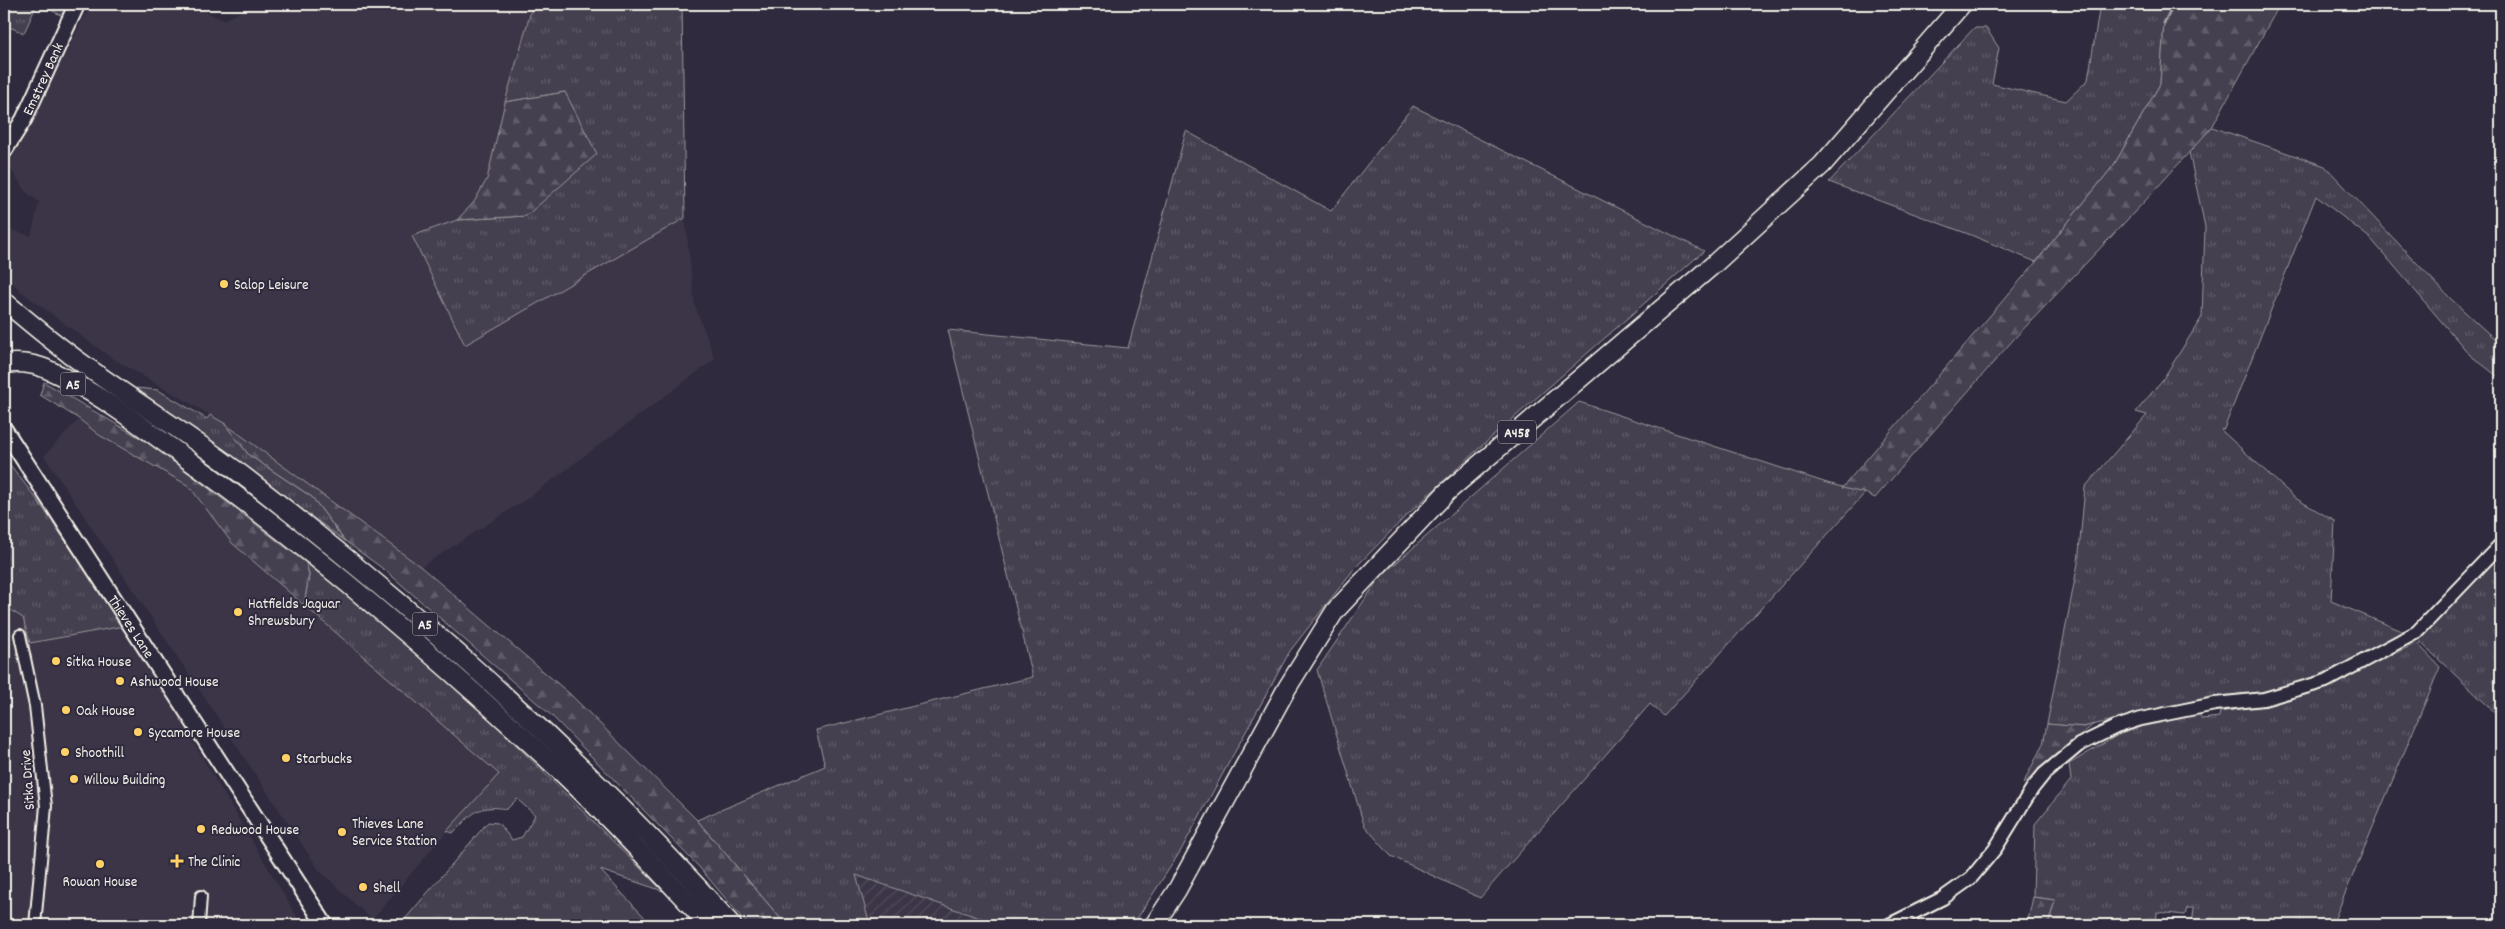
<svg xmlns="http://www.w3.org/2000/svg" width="2505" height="929" viewBox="0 0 2505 929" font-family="Dekko,sans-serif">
  <defs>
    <pattern id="industrial-furrows" width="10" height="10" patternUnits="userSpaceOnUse" patternTransform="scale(1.25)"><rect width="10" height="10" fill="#3b3647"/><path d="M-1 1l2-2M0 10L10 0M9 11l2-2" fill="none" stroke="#4e4a59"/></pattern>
    <pattern id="grass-tufts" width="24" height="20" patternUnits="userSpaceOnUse" patternTransform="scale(1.25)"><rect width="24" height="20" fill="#454050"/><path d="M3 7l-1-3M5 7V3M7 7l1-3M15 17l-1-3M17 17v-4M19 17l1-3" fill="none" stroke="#605c69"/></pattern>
    <pattern id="forest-firs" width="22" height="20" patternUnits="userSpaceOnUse" patternTransform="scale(1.25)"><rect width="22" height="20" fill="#454050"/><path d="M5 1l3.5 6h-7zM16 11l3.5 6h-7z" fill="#605c69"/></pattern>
  </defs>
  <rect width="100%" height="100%" fill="#2f2a3d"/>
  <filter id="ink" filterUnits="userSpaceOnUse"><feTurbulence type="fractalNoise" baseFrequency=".02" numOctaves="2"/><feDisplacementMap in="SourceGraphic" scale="10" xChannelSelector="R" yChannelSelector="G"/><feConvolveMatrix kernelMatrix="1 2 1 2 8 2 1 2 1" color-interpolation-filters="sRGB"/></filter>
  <g filter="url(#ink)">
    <g fill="#3b3647">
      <polygon points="91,4 190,4 223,20 257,4 533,4 487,179 474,202 457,220 412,236 464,344 685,218 695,306 715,359 528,498 421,567 224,423 110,357 23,293 4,275 4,228 31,236 39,202 25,191 8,165"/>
      <polygon points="79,419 99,435 189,486 232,543 500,774 447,831 372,920 319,870 44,456"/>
      <polygon points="4,606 23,618 30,643 124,626 302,925 4,925"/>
    </g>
    <polygon fill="url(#industrial-furrows)" points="856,875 1000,925 870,925"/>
    <g fill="url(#grass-tufts)" stroke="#9c989c">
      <polygon points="4,4 37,4 24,33 4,25"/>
      <polygon points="40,4 70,4 64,17"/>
      <polygon points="533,4 682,4 685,218 465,345 412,236 457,220 526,216 565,92 505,102"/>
      <polygon points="2100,4 2174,4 2164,23 2160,84 2114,165 2036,262 1971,235 1829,182 1974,28 1986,28 1999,48 1992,84 2066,101 2088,80"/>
      <polygon points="1413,106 1704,251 1476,451 1407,515 1354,569 1290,651 1180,852 1133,925 1000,925 856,875 870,925 786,925 697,820 825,766 816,730 1033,677 948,330 1128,348 1186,131 1331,211"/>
      <polygon points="2212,127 2325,166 2451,299 2501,345 2501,379 2470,355 2371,239 2316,196 2224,429 2221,430 2295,498 2335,521 2331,601 2402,631 2380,646 2309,680 2269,692 2209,697 2084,727 2047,724 2078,563 2085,487 2147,415 2136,412 2163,379 2202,317 2205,227 2189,152"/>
      <polygon points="136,388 158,390 207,419 210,415 224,423 249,455 312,497 345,541"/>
      <polygon points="1579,402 1827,483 1865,493 1664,716 1650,704 1480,898 1391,856 1364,825 1317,670 1380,577"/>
      <polygon points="4,457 38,501 124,626 30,643 23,618 4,606 4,523 10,514 4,495"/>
      <polygon points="2501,555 2501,718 2419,641 2494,559"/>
      <path d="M306,563L375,617L480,709L663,891L600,870L652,925H400L488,822L498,823L512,840L522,837L535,815L517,799L507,809C478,804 473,813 453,833L447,831L499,774L304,605L309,575Z"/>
      <polygon points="2417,643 2440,667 2332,925 2192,925 2194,908 2187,908 2185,915 2157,912 2156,925 2048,925 2055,900 2033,897 2035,824 2071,780 2069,764 2118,735 2153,723 2199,714 2202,719 2219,717 2220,712 2273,704 2313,692"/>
    </g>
    <g fill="url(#forest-firs)" stroke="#9c989c">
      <polygon points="2174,4 2280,4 2212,127 2145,201 2013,340 1875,498 1865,493 1842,488 2036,262 2114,165 2160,84 2164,23"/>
      <polygon points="565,92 597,154 526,216 457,220 474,202 487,179 505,102"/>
      <polygon points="44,382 152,445 306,563 309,575 304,605 232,543 189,486 99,435 79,419 40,395"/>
      <polygon points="224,423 421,567 570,694 697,820 786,925 748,925 699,867 552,716 386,571 345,541 312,497 249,455"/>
      <polygon points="2047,724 2084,727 2094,724 2023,784 2043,744"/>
      <polygon points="2033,897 2055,900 2048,925 2027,925"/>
    </g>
    <polygon fill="#6a6670" stroke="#a19ea0" points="4,495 10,514 4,523"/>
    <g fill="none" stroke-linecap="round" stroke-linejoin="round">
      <polyline stroke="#a19ea0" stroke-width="3" points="2164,23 2174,4"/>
      <g stroke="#f4f1e8" stroke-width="14">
        <g id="minor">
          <polyline points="20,635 35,706 46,806 35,925"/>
          <polyline points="199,925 201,896"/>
        </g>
      </g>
      <g stroke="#f4f1e8" stroke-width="16">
        <polyline id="tertiary" points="1889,925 1943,898 1971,878 1995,849 2032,789 2044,774 2079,745 2116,727 2141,719 2215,704 2264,699 2326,681 2417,632 2501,544"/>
      </g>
      <g stroke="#f4f1e8" stroke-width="19">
        <g id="secondary">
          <path id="s1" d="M4,151L24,119L77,4"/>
          <path id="s2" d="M4,429L325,925"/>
        </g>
      </g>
      <g stroke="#f4f1e8" stroke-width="21">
        <g id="trunk">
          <path d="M4,301C30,323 56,345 83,364C138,404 196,439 250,481C422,615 586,761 732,925"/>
          <path d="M4,364C16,362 32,363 44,368C94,389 147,430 191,462C321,556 442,661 559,770C611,819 660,873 709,925"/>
          <polyline points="1154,925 1177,890 1287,688 1335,611 1447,492 1713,265 1822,165 1962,4"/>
        </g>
      </g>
      <use href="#minor" stroke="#2f2a3d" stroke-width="10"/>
      <use href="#tertiary" stroke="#2f2a3d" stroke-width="12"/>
      <use href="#secondary" stroke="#2f2a3d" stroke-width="15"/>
      <use href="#trunk" stroke="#2f2a3d" stroke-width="18"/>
    </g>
  </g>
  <g fill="#ffd166" stroke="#2f2a3d" stroke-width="2">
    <circle cx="224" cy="284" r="5"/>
    <circle cx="238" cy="612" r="5"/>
    <circle cx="56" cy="661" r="5"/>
    <circle cx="120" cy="681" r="5"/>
    <circle cx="66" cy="710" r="5"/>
    <circle cx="138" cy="732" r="5"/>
    <circle cx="65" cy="752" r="5"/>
    <circle cx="286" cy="758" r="5"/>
    <circle cx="74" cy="779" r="5"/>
    <circle cx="201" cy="829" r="5"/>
    <circle cx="342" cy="832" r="5"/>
    <path d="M174.5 853.5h5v5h5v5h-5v5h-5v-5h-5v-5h5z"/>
    <circle cx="100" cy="864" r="5"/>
    <circle cx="363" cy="887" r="5"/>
  </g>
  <g text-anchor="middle" stroke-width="4" stroke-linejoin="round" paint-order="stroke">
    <g fill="#2f2a3d" stroke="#b9b5b5" stroke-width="1">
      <rect x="60.5" y="372.5" width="25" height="23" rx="4"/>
      <rect x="1498" y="420.5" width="38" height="23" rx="4"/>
      <rect x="412.5" y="612.5" width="25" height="23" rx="4"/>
    </g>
    <g font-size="14" font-weight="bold" fill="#f4f1e8">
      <text x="73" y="389">A5</text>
      <text x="1517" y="437">A458</text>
      <text x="425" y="629">A5</text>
    </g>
    <g font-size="15" fill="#f4f1e8" stroke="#2f2a3d">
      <text dy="5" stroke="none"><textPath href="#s1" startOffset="82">Emstrey Bank</textPath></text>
      <text dy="5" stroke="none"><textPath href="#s2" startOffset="235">Thieves Lane</textPath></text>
      <text transform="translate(27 780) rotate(-94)" y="5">Sitka Drive</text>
    </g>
    <g font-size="15" fill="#f4f1e8" stroke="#2f2a3d" text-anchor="start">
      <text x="234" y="289">Salop Leisure</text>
      <text x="248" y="608">Hatfields Jaguar<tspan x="248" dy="17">Shrewsbury</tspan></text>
      <text x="66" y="666">Sitka House</text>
      <text x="130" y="686">Ashwood House</text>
      <text x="76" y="715">Oak House</text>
      <text x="148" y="737">Sycamore House</text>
      <text x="75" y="757">Shoothill</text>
      <text x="296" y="763">Starbucks</text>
      <text x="84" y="784">Willow Building</text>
      <text x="352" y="828">Thieves Lane<tspan x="352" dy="17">Service Station</tspan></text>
      <text x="211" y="834">Redwood House</text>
      <text x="188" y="866">The Clinic</text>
      <text x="100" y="886" text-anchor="middle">Rowan House</text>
      <text x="373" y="892">Shell</text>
    </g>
  </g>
  <rect width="2505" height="929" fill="none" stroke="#2f2a3d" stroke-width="20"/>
  <rect x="10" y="10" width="2485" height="909" fill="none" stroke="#f4f1e8" stroke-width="2" filter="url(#ink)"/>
</svg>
